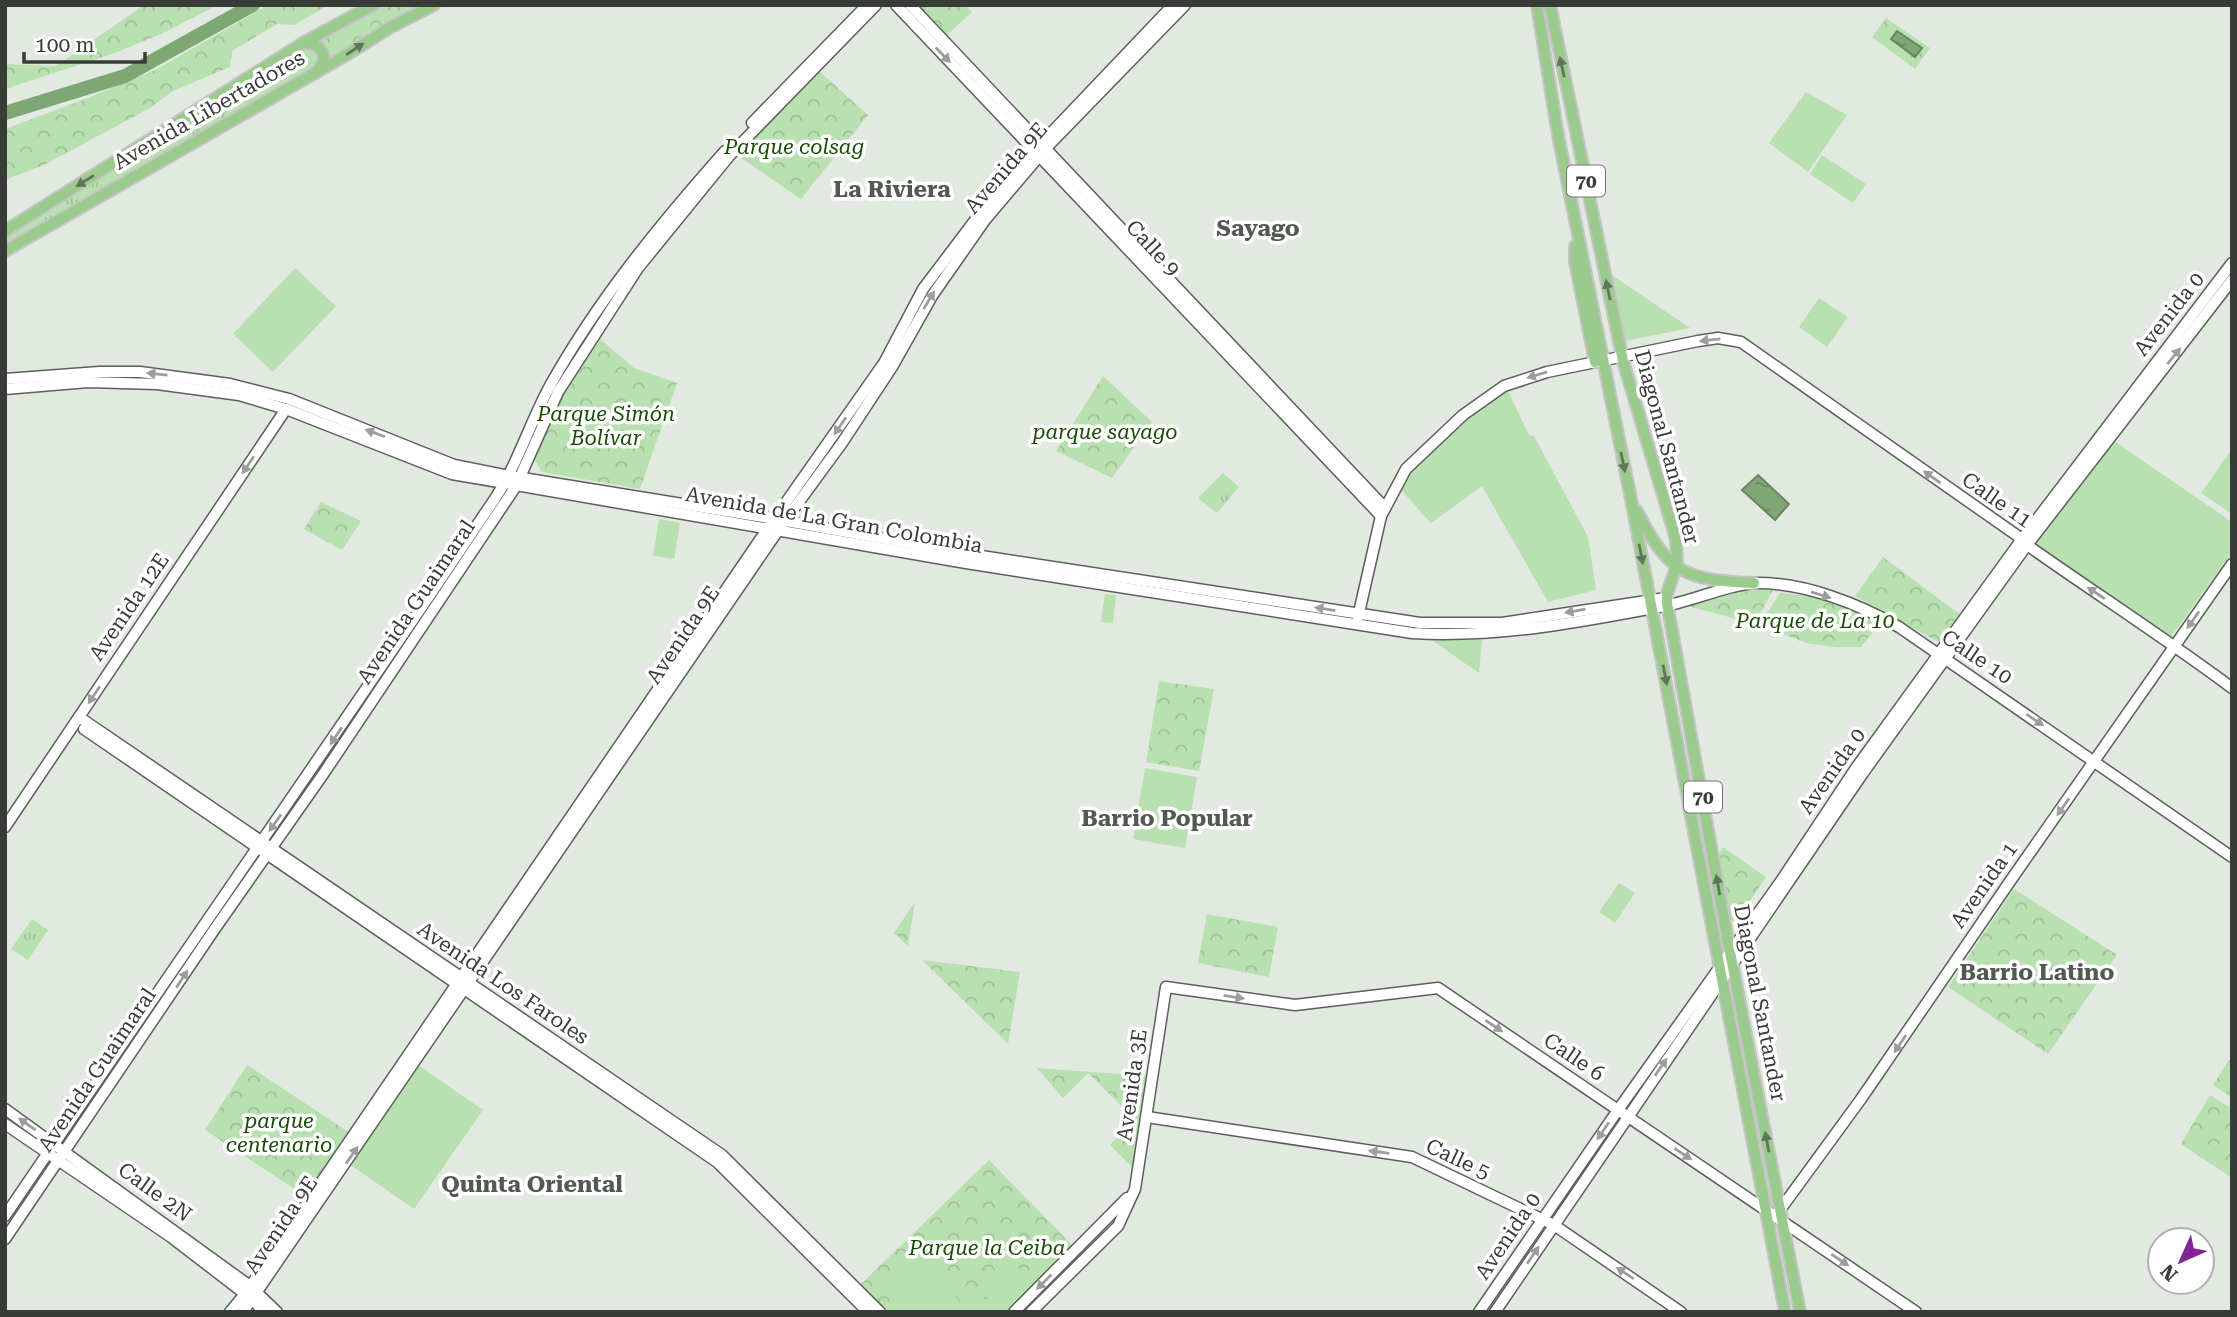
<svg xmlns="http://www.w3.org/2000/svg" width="2237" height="1317" viewBox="0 0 2237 1317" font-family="'Roboto Serif',serif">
  <defs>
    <pattern id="grass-tufts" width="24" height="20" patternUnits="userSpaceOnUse" patternTransform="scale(1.75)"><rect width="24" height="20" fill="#b9e0b0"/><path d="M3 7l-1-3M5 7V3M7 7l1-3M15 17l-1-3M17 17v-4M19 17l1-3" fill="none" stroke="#a0c198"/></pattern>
    <pattern id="park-crowns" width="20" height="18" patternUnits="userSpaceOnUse" patternTransform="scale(1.75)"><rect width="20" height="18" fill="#b9e0b0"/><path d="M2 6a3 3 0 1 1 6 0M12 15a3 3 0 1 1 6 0" fill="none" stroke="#a0c198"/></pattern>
    <pattern id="water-ripples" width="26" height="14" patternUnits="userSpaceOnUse" patternTransform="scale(1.75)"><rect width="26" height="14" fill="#7fa675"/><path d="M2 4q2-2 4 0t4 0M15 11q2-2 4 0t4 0" fill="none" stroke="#698861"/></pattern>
  </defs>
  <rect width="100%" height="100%" fill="#e2e9e1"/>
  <g fill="url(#grass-tufts)">
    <polygon points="303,45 316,45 322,63 5,245 5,237"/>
    <polygon points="1223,473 1239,487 1217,513 1198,498"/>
    <polygon points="32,919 48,930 28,960 11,949"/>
  </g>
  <g fill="url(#park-crowns)">
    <polygon points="144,5 218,5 161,34 115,53 5,89 5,64 56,66"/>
    <polygon points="268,5 329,5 294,25 277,24 232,51 230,67 173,91 150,108 44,165 5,180 5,129 88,98 157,69"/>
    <polygon points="377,5 431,5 324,64 310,41"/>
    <polygon points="910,5 965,5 972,12 943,39"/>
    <polygon points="1886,18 1930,48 1915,69 1872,37"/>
    <polygon points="817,69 868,115 801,199 735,154"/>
    <polygon points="599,338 634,368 677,383 640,489 542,472 532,456 560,398"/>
    <polygon points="1103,376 1152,422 1112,478 1056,451"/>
    <polygon points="321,502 361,521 342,550 304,529"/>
    <polygon points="1883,557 1962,616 1940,643 1855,596"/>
    <polygon points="1729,590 1773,590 1755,624 1684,605"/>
    <path d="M1780,593C1817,595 1847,607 1880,623L1861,647H1834L1806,643L1759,625Z"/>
    <polygon points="1159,681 1214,689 1199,771 1146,762"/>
    <polygon points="1723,847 1766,877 1735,923 1731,920 1719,854"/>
    <polygon points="2014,889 2117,955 2048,1054 1948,987"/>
    <polygon points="915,902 908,946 894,933"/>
    <polygon points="1207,914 1278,927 1269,977 1198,963"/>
    <polygon points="922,960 1020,972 1008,1044"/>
    <polygon points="2232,1056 2232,1098 2213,1085"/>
    <polygon points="247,1065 350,1133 308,1198 205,1130"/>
    <polygon points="1037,1068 1148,1076 1136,1171 1110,1145 1135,1119 1088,1073 1063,1098"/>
    <polygon points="2210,1095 2232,1109 2232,1178 2181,1144"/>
    <polygon points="989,1160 1076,1249 1012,1312 887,1312 860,1285"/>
  </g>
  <g fill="#b9e0b0">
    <polygon points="1806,92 1847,115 1808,172 1769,143"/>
    <polygon points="1822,155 1866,184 1853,203 1810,174"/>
    <polygon points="295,268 336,306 273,372 233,334"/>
    <polygon points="1612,275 1690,328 1625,341"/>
    <polygon points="1819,298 1848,317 1827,347 1799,327"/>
    <polygon points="1508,391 1529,435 1534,436 1588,537 1596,590 1548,602 1482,486 1431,523 1401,490 1414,469 1448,430"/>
    <polygon points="2111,439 2232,522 2232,552 2168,641 2032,544"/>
    <polygon points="2232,449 2232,514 2201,493"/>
    <polygon points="659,519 680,523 674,559 653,556"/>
    <polygon points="1105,594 1116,595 1113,623 1101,622"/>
    <polygon points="1430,639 1482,640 1479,673"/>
    <polygon points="1145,768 1197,777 1185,848 1133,839"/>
    <polygon points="1619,883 1635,893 1615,923 1599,912"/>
    <polygon points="411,1060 483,1110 414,1209 342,1159"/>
    <polygon points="915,1258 929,1272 903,1298 890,1285"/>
    <polygon points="1009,1258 1027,1277 996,1307 978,1288"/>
    <polygon points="932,1272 947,1287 945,1289 947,1288 960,1301 949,1312 918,1312 905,1299"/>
    <polygon points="975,1289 995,1309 993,1312 952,1312"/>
  </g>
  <g fill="url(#water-ripples)" stroke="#6a8663" stroke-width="2">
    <polygon points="1897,31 1922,48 1915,57 1891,39"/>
    <polygon points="1758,475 1789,504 1775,520 1742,490"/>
  </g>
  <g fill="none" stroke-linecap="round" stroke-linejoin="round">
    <polyline stroke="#7fa675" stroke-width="14" points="5,113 125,76 253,5"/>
    <g stroke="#5b615a" stroke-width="13">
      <g id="secondary">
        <polyline points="896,5 1381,516"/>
        <polyline points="910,5 1385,508"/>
        <polyline points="752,123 867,5"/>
        <polyline points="5,379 99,372 140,372 230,384 289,399 454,465 510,476 775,519 968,554 1420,623 1502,623 1666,598"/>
        <path d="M5,389L88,382L157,384L239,395L286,409L452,474L966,563L1412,633C1498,638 1581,622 1665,606C1692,601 1733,583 1758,583C1806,583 1859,604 1899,627L2232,857"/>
        <path d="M1358,617L1381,516L1406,469L1463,415L1504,386L1547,372L1698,341L1718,338L1741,342L2022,539L2027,545C2095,593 2165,638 2232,688"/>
        <polyline points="79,717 722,1155 880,1312"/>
        <polyline points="84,729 717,1162 868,1312"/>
        <polyline points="5,827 286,409"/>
        <polyline points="5,1109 250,1286 277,1312"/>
        <polyline points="1147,1117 1412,1157 1554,1225 1681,1312"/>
        <polyline points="5,1124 171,1237 253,1300 264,1312"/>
        <polyline points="1777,1214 1861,1099 2013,877 2232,564"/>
        <path d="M5,1216C167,977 333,740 494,500C518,464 530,422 551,384C598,300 661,223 725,151"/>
        <polyline points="5,1239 214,930 324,773 516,486 558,392 638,268 730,155 876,5"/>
        <polyline points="230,1312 245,1294 768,528 884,363 923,289 979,215 1034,151 1173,5"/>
        <polyline points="243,1312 779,529 842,443 892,367 932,296 985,220 1046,148 1185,5"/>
        <polyline points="1014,1312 1127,1198"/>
        <polyline points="1031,1312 1118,1226 1135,1189 1166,987 1295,1005 1438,988 1916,1312"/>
        <polyline points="1479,1312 1618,1110 1781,881 1856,768 2022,539 2232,263"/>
        <polyline points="1495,1312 1863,773 2027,545 2232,280"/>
      </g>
    </g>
    <g stroke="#c3c4c3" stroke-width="14">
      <g id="primary">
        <polyline points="1537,5 1558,135 1631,499 1785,1312"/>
        <polyline points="1550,5 1623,361 1676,539 1677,564 1667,594 1667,603 1730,952 1800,1312"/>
        <path d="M304,43C321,43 330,56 318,70"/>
        <polyline points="5,231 303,43 373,5"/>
        <polyline points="1575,246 1575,262 1595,362"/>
        <polyline points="5,251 343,57 391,27 434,5"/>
        <path d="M1637,511C1669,574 1685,580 1754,583"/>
      </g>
    </g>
    <use href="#secondary" stroke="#fff" stroke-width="10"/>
    <use href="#primary" stroke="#9aca8c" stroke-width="10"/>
  </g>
  <defs><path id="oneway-solid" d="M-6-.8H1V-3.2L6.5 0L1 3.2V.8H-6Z" transform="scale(1.75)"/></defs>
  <g fill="#5f745a">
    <use href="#oneway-solid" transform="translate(355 49) rotate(-33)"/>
    <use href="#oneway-solid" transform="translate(1562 67) rotate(-102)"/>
    <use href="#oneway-solid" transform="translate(85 181) rotate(148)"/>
    <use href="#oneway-solid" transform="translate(1608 290) rotate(-102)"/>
    <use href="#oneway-solid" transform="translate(1623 462) rotate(78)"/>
    <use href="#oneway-solid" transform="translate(1641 554) rotate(79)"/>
    <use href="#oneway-solid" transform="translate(1665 675) rotate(79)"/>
    <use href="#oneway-solid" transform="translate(1718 885) rotate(-100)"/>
    <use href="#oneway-solid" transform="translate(1767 1142) rotate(-101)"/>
  </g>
  <g fill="#9c9d9c">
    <use href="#oneway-solid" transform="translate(943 55) rotate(46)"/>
    <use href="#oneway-solid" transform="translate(929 300) rotate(-59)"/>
    <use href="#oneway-solid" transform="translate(1710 340) rotate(174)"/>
    <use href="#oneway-solid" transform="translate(2174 356) rotate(-51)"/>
    <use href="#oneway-solid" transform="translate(157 374) rotate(-174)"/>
    <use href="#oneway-solid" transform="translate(1537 375) rotate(163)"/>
    <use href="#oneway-solid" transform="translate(840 426) rotate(125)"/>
    <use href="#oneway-solid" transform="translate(375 433) rotate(-159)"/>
    <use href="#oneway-solid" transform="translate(248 465) rotate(124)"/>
    <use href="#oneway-solid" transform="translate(1932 477) rotate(-145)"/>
    <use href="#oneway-solid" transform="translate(2096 593) rotate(-147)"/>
    <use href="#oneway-solid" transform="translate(1821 595) rotate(17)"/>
    <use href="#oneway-solid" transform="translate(1325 609) rotate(-171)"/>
    <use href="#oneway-solid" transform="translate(1575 611) rotate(170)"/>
    <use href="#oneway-solid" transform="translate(2193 620) rotate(125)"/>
    <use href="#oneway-solid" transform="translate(94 695) rotate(124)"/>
    <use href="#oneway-solid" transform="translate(2035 720) rotate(34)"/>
    <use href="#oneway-solid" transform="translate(336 736) rotate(124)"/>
    <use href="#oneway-solid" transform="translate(2063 807) rotate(125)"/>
    <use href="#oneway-solid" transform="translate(275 823) rotate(125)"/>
    <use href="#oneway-solid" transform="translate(182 979) rotate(-57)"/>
    <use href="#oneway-solid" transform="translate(1234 997) rotate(9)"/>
    <use href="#oneway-solid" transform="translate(1494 1026) rotate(34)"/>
    <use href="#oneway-solid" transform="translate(1900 1044) rotate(124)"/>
    <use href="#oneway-solid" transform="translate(1661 1067) rotate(-55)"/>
    <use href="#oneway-solid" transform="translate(27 1124) rotate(-145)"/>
    <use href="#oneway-solid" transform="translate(1603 1131) rotate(124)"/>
    <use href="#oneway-solid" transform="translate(1379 1152) rotate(-172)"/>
    <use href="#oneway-solid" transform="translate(1683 1154) rotate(34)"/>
    <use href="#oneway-solid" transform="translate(352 1155) rotate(-55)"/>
    <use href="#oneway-solid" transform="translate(1533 1255) rotate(-56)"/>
    <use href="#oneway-solid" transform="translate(1840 1260) rotate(34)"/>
    <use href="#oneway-solid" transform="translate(1625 1273) rotate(-146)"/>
    <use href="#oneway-solid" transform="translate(1044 1282) rotate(135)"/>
  </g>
  <g text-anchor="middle" stroke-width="7" stroke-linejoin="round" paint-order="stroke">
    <g fill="#fff" stroke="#747674" stroke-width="2">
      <rect x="1567" y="165.5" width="38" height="31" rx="5"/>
      <rect x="1684" y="781.5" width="38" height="31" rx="5"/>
    </g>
    <g font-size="19" font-weight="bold" fill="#383b38">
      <text x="1586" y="188">70</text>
      <text x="1703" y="804">70</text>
    </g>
    <g font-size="21" fill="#383b38" stroke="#fff">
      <text transform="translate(209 110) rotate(-30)" y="7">Avenida Libertadores</text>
      <text transform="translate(1006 168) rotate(-49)" y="7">Avenida 9E</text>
      <text transform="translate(1153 248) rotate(47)" y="7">Calle 9</text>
      <text transform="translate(2169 314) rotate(-52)" y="7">Avenida 0</text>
      <text transform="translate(1667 447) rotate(75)" y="7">Diagonal Santander</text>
      <text transform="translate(1997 500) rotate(35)" y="7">Calle 11</text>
      <text transform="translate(834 520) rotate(10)" y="7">Avenida de La Gran Colombia</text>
      <text transform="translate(416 602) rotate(-56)" y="7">Avenida Guaimaral</text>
      <text transform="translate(129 607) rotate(-56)" y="7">Avenida 12E</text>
      <text transform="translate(683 635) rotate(-56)" y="7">Avenida 9E</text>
      <text transform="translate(1977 657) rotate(34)" y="7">Calle 10</text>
      <text transform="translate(1832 771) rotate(-55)" y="7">Avenida 0</text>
      <text transform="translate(1984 885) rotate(-55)" y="7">Avenida 1</text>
      <text transform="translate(503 983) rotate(34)" y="7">Avenida Los Faroles</text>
      <text transform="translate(1760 1003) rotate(79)" y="7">Diagonal Santander</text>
      <text transform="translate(1574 1057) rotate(34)" y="7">Calle 6</text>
      <text transform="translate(97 1070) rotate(-56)" y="7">Avenida Guaimaral</text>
      <text transform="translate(1132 1085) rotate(-82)" y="7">Avenida 3E</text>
      <text transform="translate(1458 1159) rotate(25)" y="7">Calle 5</text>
      <text transform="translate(155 1192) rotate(36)" y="7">Calle 2N</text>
      <text transform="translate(281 1225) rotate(-56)" y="7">Avenida 9E</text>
      <text transform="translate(1508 1236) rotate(-56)" y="7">Avenida 0</text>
    </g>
    <g font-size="21" font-style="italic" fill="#194d06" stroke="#fff">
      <text x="794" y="154">Parque colsag</text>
      <text x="606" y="421">Parque Simón<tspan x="606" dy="24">Bolívar</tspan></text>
      <text x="1105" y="439">parque sayago</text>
      <text x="1815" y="628">Parque de La 10</text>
      <text x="279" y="1128">parque<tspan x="279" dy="24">centenario</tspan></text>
      <text x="987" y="1255">Parque la Ceiba</text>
    </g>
    <g font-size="23" font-weight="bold" fill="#535952" stroke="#fff">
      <text x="892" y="197">La Riviera</text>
      <text x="1258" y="236">Sayago</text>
      <text x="1167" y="826">Barrio Popular</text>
      <text x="2037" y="980">Barrio Latino</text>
      <text x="532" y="1192">Quinta Oriental</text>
    </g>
  </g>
  <rect width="2237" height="1317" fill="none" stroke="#383b38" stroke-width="14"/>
  <g transform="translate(2181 1261) rotate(225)"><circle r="33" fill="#ffffff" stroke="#afb1af" stroke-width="2"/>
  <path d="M0-5L12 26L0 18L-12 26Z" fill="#802794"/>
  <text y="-10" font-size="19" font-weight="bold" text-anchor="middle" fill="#383b38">N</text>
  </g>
  <path d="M24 52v10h121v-10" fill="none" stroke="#383b38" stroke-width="3.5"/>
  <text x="35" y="52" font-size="21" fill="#383b38" stroke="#ffffff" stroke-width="5" paint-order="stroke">100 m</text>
</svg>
